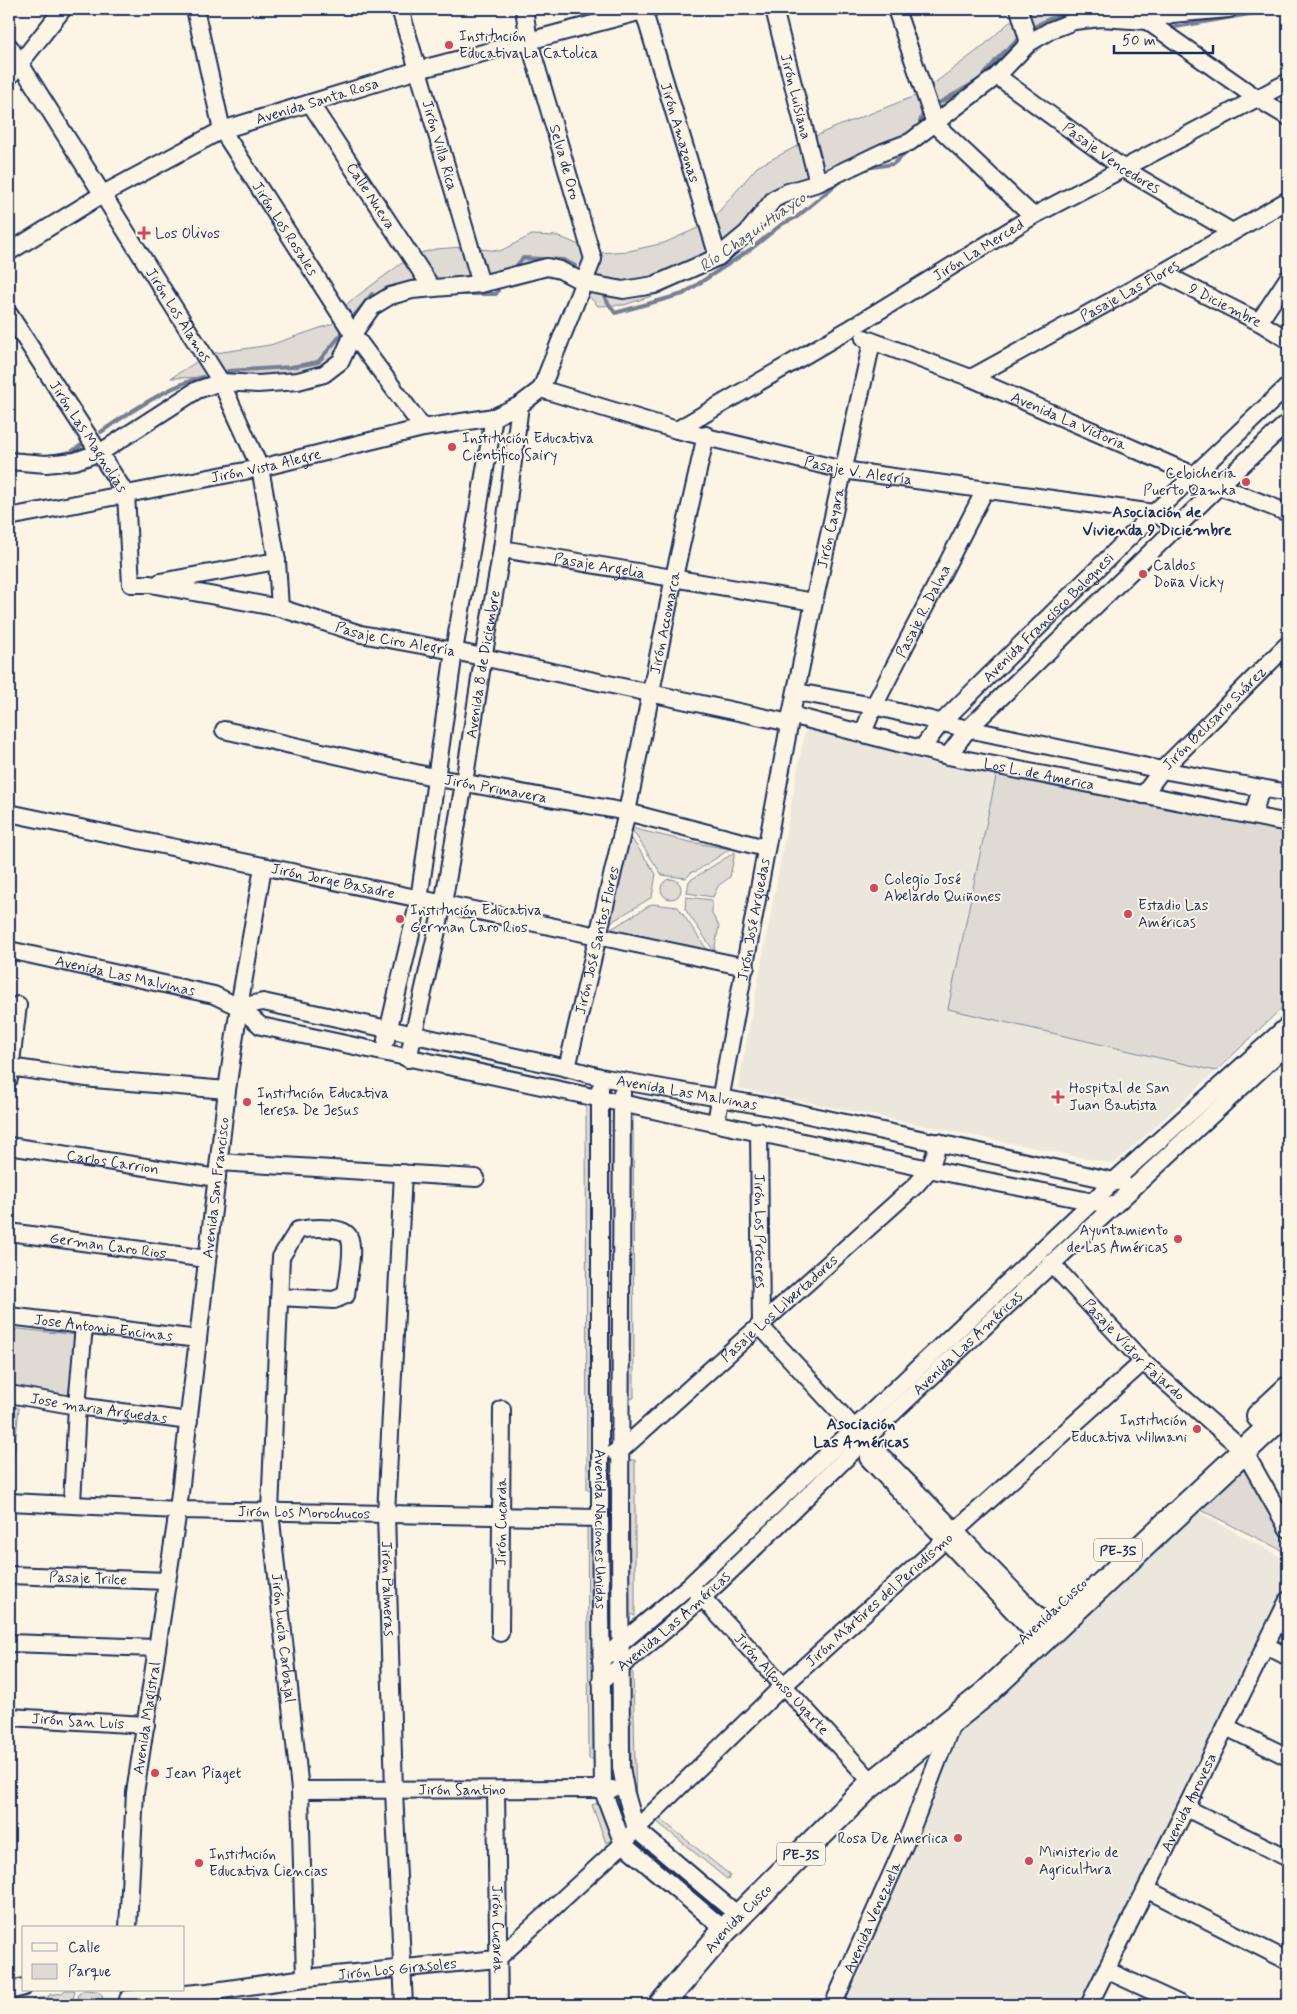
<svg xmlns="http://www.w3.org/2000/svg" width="1297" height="2014" viewBox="0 0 1297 2014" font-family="Mynerve,sans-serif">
  <rect width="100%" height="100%" fill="#fcf5e5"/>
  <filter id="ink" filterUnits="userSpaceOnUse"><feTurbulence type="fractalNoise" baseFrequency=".02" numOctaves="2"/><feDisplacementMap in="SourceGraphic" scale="10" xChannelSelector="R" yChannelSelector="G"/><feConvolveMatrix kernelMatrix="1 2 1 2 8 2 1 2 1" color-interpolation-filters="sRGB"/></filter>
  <g filter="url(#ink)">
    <g fill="#ece7dc">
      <polygon points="808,715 998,767 948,1009 1216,1071 1114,1164 738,1088"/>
      <polygon points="1193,1509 1288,1561 1288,1587 1081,2005 844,2005 967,1717"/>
    </g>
    <g fill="#dfdbd4" stroke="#7d8599">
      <polygon points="1024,9 1198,9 1155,25 1131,29 1093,27 1058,34 1019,65 1002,85 982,93 892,146 826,171 730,253 702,272 661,293 624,305 598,306 562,268 419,285 368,317 355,345 316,375 171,378 209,354 270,345 332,324 349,302 413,255 436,249 462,247 500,251 532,235 558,236 598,253 629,251 664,243 709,223 757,167 826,131 920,94 982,47"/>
      <polygon points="998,767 1288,827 1288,1002 1216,1071 948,1009"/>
      <polygon points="631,828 690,842 730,849 695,872 693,871 686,878 662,875"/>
      <polygon points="625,829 656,874 652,897 605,926"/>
      <polygon points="735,852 730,877 718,886 713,897 687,893 689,881"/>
      <circle cx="671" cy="889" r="10"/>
      <polygon points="686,897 712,900 712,914 719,926 714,951 685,909"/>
      <polygon points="652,904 678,907 708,951 644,936 608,931"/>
      <polygon points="592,1093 595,1490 587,1490 586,1094"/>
      <polygon points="628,1100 633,1100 634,1398 628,1399"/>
      <polygon points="608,1121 614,1121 613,1427 608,1425 606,1123"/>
      <polygon points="9,1328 77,1335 68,1396 9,1386"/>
      <polygon points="9,1407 19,1408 12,1474 9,1474"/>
      <polygon points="1245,1459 1288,1543 1283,1551 1195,1507"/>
      <polygon points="628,1460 635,1460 635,1616 627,1613"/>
      <polygon points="611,1513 614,1576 607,1577 607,1514"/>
      <polygon points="587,1519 595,1519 596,1759 589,1759"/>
      <polygon points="631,1671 633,1673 636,1807 632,1807 629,1673"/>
      <polygon points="607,1689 613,1689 616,1778 611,1780"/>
      <polygon points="598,1803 612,1840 606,1843 592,1805"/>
      <polygon points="653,1813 730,1875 728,1880 650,1816"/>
      <polygon points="65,1990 75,1990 72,2005 32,2005 33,1999 49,1997 49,1995 62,1993"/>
      <polygon points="84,1990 98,1991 102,1995 104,2005 77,2005 79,1994"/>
    </g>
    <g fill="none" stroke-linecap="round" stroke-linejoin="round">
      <g stroke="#767f94" stroke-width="4">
        <polyline points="1170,28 1278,9"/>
        <path d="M1029,31C1049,16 1068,11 1092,12"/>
        <polyline points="939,103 981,79 997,59 1017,40"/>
        <polyline points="920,122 923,113"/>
        <polyline points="866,168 893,164 911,149"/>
        <polyline points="517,265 523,258 564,260 575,266"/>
        <polyline points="449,294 496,294 498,291"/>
        <polyline points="605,298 615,313 683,294 751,249 782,224 797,217 840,181"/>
        <polyline points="353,317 372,294"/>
        <polyline points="228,371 291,367 318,362 341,335"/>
        <path d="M101,432C128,413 172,384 203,377"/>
        <polyline points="57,455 71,452 83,444"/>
      </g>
      <g stroke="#1b2f5e" stroke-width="20">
        <g id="minor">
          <path id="s1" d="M195,9L222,130L353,334L423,428"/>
          <path id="s2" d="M400,9L481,284"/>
          <path id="s3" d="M643,9L718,257"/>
          <path id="s4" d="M774,9L818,183"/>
          <polyline points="896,9 935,124 1033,216"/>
          <polyline points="1019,9 1029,43"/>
          <polyline points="1143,9 1147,21 1258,99 1288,117"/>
          <path id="s5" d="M9,46L221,382L260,468L277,561L280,608"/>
          <path id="s6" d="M997,76L1124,169L1232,232"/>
          <polyline points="9,77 63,9"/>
          <path id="s7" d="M310,103L432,288"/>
          <path id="s8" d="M9,252L103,194L222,130L418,70L650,9"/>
          <path id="s9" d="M1162,273L1259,322L1288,340"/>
          <path id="s10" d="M9,314L126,494L131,584H150L280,608L361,634L454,651L790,723"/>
          <polyline points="1259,322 1288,278"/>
          <path id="s11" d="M864,338L971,378L1219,486L1288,513"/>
          <path id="s12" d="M971,378L1162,273L1288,200"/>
          <path id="s13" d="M541,389L677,430L843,470L1154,513L1177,527"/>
          <path id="s14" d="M677,430L848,330L1033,216L1288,82"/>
          <polyline points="9,461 46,464 75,461 101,452 197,390 221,382 258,384 298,381 324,374 341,361 353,334 372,307 390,296 412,290 481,284 547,267 560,270 585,283 623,290 654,285 718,257 747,233 774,199 788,192 818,183 883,152 910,142 997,76 1029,43 1051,30 1074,21 1101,18 1147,21 1172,14 1229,9"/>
          <path id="s15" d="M9,517L260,468L423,428L494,417L520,405L541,389L593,259L529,41L524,9"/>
          <path id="s16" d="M502,549L814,602"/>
          <polyline points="160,582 277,561"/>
          <polyline points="797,692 874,706 968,729 1162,770 1288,793"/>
          <path id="s17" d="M791,715L948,756L1288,823"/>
          <path id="s18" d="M224,730L438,778L627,812L765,848"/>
          <path id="s19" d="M863,733L874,706L985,490"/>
          <path id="s20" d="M922,748L941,723L1154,513L1288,386"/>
          <polyline points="948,756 968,729 1219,486 1288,422"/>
          <path id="s21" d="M1143,795L1162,770L1288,644"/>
          <path id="s22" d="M9,813L746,967"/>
          <polyline points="1253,816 1261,788"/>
          <path id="s23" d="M9,950L214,995L239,1007L261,1026C483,1074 706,1121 929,1169C990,1182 1052,1193 1113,1206"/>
          <path id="s24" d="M239,1007L263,1002L567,1068L600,1077L776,1108L1123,1183"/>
          <polyline points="386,1040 419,900 454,651 494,417"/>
          <path id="s25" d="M408,1059L443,904L464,783L483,659L502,549L520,405"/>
          <polyline points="9,1067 94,1079 227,1090"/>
          <path id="s26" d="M567,1068L627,812L674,577L706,435"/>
          <polyline points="9,1079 18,1005"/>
          <path id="s27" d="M600,1089V1518L603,1791L623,1844L725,1930"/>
          <polyline points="622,1093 620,1514 621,1767 626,1794 636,1829 739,1916"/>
          <path id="s28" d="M716,1122L791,715L814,602L872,342"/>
          <path id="s29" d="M759,1131L761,1327L854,1428L864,1441L874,1448L1042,1620"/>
          <path id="s30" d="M9,1146L217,1178"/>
          <polyline points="219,1162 476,1178"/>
          <path id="s31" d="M403,1173L386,1514L394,1791L404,2005"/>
          <path id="s32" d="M9,1232L207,1259"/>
          <path id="s33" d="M1051,1263L1143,1362L1244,1451L1288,1529"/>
          <path id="s34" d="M279,1297L334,1300L346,1295C347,1282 355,1249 349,1237C344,1225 309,1228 298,1230L281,1257L270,1511L300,1790L305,1978"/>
          <path id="s35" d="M9,1316L198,1339"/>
          <path id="s36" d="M9,1394L77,1406L189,1421"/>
          <path id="s37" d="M615,1452L620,1451L916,1185L930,1169L939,1142"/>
          <polyline points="868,1458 1031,1630"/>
          <path id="s38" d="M9,1502L178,1510L600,1518"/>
          <polyline points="72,1503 77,1406 84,1325"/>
          <path id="s39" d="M9,1575L167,1581"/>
          <path id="s40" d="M697,1592L873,1783"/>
          <path id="s41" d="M500,1633L502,1409"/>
          <polyline points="9,1643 157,1648"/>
          <polyline points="1267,1646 1288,1657"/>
          <polyline points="601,1660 690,1585 1115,1180 1288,1025"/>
          <path id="s42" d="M601,1681C702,1607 782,1519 872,1433C1010,1302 1149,1173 1288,1044"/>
          <path id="s43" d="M9,1717L146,1725"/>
          <polyline points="1226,1727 1288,1757"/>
          <path id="s44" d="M300,1790L612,1789"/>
          <path id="s45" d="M496,1791L499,2005"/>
          <polyline points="1186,1808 1288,1858"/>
          <polyline points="1146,1889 1288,1961"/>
          <path id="s46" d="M128,1928L135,1793L178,1510L227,1090L239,1007L263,867"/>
          <polyline points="1106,1970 1182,2005"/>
          <polyline points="9,1991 24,1987"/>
          <path id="s47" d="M128,1999L208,1992L305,1978L497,1959L623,1844L636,1829L784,1685L1143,1362"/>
          <path id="s48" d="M833,2005L911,1830L953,1721"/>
          <path id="s49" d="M1089,2005L1288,1600"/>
        </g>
      </g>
      <g stroke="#1b2f5e" stroke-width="28">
        <g id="highway">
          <polyline points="1259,1416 1288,1389"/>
          <path id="s50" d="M661,2005L725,1930L866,1789L985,1694L1288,1410"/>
        </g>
      </g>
      <use href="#minor" stroke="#fcf5e5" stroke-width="16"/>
      <use href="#highway" stroke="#fcf5e5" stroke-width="24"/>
    </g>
  </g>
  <g fill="#d1495b" stroke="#fcf5e5" stroke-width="2">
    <circle cx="449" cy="45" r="5"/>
    <path d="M141.5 225.5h5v5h5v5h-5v5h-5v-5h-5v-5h5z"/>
    <circle cx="452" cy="447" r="5"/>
    <circle cx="1246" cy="482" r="5"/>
    <circle cx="1143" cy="574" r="5"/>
    <circle cx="874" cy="888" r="5"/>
    <circle cx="1128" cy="914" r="5"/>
    <circle cx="400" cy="919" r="5"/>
    <path d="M1055.5 1089.5h5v5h5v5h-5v5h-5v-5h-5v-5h5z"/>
    <circle cx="247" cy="1102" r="5"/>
    <circle cx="1178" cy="1239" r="5"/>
    <circle cx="1197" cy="1429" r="5"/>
    <circle cx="155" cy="1773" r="5"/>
    <circle cx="958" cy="1838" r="5"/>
    <circle cx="1029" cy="1861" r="5"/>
    <circle cx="199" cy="1863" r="5"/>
  </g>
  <g text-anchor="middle" stroke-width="4" stroke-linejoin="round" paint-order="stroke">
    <g fill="#fcf5e5" stroke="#5e6a86" stroke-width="1">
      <rect x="1094" y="1538.5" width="48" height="23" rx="4"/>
      <rect x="777" y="1842.5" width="48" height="23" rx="4"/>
    </g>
    <g font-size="14" font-weight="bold" fill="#1b2f5e">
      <text x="1118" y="1555">PE-3S</text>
      <text x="801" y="1859">PE-3S</text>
    </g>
    <g font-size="15" fill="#1b2f5e" stroke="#fcf5e5" text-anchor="start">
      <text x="459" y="41">Institución<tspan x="459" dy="17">Educativa La Catolica</tspan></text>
      <text x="155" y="238">Los Olivos</text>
      <text x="462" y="443">Institución Educativa<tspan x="462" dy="17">Cientifico Sairy</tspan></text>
      <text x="1236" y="478" text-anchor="end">Cebicheria<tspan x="1236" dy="17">Puerto Qamka</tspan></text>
      <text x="1153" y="570">Caldos<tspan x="1153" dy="17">Doña Vicky</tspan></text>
      <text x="884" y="884">Colegio José<tspan x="884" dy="17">Abelardo Quiñones</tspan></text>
      <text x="1138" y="910">Estadio Las<tspan x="1138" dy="17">Américas</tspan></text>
      <text x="410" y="915">Institución Educativa<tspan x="410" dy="17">German Caro Rios</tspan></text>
      <text x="1069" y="1093">Hospital de San<tspan x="1069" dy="17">Juan Bautista</tspan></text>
      <text x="257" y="1098">Institución Educativa<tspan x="257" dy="17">Teresa De Jesus</tspan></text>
      <text x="1168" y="1235" text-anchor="end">Ayuntamiento<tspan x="1168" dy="17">de Las Américas</tspan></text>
      <text x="1187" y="1425" text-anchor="end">Institución<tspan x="1187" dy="17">Educativa Wilmani</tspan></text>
      <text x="165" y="1778">Jean Piaget</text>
      <text x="948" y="1843" text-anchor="end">Rosa De Ameriica</text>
      <text x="1039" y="1857">Ministerio de<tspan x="1039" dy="17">Agricultura</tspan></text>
      <text x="209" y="1859">Institución<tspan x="209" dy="17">Educativa Ciencias</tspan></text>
    </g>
    <g font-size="15" fill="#1b2f5e" stroke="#fcf5e5">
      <text dy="5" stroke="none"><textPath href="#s4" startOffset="90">Jirón Luisiana</textPath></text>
      <text dy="5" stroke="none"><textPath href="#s8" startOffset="345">Avenida Santa Rosa</textPath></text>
      <text dy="5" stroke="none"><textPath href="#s3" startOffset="129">Jirón Amazonas</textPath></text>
      <text dy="5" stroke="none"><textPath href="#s2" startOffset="142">Jirón Villa Rica</textPath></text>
      <text dy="5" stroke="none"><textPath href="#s6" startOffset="141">Pasaje Vencedores</textPath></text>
      <text transform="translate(565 162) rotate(74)" y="5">Selva de Oro</text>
      <text dy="5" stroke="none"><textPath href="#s7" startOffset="111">Calle Nueva</textPath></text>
      <text dy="5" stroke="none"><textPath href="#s1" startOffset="241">Jirón Los Rosales</textPath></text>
      <text dy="5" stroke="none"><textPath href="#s14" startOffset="351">Jirón La Merced</textPath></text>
      <text dy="5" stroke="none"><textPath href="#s12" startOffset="181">Pasaje Las Flores</textPath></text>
      <text dy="5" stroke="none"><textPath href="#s9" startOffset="71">9 Diciembre</textPath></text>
      <text dy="5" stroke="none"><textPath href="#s5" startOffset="318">Jirón Los Álamos</textPath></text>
      <text dy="5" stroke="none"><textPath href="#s11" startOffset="221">Avenida La Victoria</textPath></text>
      <text dy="5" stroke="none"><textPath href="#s10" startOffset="146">Jirón Las Magnolias</textPath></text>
      <text dy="5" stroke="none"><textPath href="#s15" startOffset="262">Jirón Vista Alegre</textPath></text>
      <text dy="5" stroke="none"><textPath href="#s13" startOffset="328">Pasaje V. Alegría</textPath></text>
      <text dy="5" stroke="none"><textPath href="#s28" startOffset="605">Jirón Cayara</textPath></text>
      <text dy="5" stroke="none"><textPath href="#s16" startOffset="99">Pasaje Argelia</textPath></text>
      <text dy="5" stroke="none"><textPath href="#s19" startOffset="136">Pasaje R. Dalna</textPath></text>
      <text dy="5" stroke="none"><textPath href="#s20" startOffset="182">Avenida Francisco Bolognesi</textPath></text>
      <text dy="5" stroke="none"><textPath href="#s26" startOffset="456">Jirón Accomarca</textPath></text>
      <text dy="5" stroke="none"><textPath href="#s10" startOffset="576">Pasaje Ciro Alegría</textPath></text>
      <text dy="5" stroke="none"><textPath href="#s25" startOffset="402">Avenida 8 de Diciembre</textPath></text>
      <text dy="5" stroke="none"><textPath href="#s21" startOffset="105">Jirón Belisario Suárez</textPath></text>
      <text dy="5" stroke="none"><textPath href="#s17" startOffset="255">Los L. de America</textPath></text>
      <text dy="5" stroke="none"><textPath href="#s18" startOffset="278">Jirón Primavera</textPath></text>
      <text dy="5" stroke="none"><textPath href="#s22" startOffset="331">Jirón Jorge Basadre</textPath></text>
      <text dy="5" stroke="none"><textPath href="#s28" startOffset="206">Jirón José Arguedas</textPath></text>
      <text dy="5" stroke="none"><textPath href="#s26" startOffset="131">Jirón José Santos Flores</textPath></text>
      <text dy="5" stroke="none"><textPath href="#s23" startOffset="119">Avenida Las Malvinas</textPath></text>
      <text dy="5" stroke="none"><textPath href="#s24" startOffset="458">Avenida Las Malvinas</textPath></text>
      <text dy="5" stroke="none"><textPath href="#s30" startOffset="105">Carlos Carrion</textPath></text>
      <text dy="5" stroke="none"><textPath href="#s46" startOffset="746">Avenida San Francisco</textPath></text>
      <text dy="5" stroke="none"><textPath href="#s29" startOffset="100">Jirón Los Próceres</textPath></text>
      <text dy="5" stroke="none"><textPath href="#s32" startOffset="100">German Caro Rios</textPath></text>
      <text dy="5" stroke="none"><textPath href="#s37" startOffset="219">Pasaje Los Libertadores</textPath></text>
      <text dy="5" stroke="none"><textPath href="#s35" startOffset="95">Jose Antonio Encinas</textPath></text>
      <text dy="5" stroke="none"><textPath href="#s42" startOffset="499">Avenida Las Américas</textPath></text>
      <text dy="5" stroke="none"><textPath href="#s33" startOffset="120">Pasaje Víctor Fajardo</textPath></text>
      <text dy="5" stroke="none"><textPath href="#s36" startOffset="91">Jose maria Arguedas</textPath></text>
      <text dy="5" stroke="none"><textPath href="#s38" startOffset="295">Jirón Los Morochucos</textPath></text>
      <text dy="5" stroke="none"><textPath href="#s41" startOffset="111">Jirón Cucarda</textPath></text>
      <text dy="5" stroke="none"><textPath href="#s27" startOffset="440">Avenida Naciones Unidas</textPath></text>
      <text dy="5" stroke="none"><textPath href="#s39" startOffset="79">Pasaje Trilce</textPath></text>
      <text dy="5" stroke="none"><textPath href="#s31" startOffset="416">Jirón Palmeras</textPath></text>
      <text dy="5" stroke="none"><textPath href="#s47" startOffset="896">Jirón Mártires del Periodismo</textPath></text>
      <text transform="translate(1052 1611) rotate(-43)" y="5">Avenida Cusco</text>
      <text dy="5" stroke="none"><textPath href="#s42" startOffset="94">Avenida Las Américas</textPath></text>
      <text dy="5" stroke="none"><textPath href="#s34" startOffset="594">Jirón Lucía Carbajal</textPath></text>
      <text dy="5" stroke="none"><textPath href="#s40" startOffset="125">Jirón Alfonso Ugarte</textPath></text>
      <text dy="5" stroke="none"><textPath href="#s46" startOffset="211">Avenida Magistral</textPath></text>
      <text dy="5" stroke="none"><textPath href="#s43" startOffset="69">Jirón San Luis</textPath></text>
      <text dy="5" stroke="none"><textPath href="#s44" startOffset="162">Jirón Santino</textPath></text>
      <text dy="5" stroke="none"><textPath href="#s49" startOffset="226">Avenida Aprovesa</textPath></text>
      <text dy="5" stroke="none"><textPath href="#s48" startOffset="96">Avenida Venezuela</textPath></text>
      <text dy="5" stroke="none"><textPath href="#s50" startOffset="116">Avenida Cusco</textPath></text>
      <text dy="5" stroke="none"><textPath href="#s45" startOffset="138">Jirón Cucarda</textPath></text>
      <text dy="5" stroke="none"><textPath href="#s47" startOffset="271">Jirón Los Girasoles</textPath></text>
    </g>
    <g font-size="16" font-style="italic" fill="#485779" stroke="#fcf5e5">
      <text transform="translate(752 231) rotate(-35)" y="6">Río Chaqui Huayco</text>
    </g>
    <g font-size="16" font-weight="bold" fill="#1b2f5e" stroke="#fcf5e5">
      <text x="1157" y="517">Asociación de<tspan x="1157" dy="18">Vivienda 9 Diciembre</tspan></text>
      <text x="861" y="1429">Asociación<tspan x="861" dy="18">Las Américas</tspan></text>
    </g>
  </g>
  <rect width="1297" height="2014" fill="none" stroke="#fcf5e5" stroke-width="30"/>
  <rect x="15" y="15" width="1267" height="1984" fill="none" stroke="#1b2f5e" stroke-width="2" filter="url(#ink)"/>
  <rect x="22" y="1926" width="162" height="65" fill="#fcf5e5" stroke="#a2a6af"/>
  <rect x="32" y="1943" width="25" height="8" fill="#fcf5e5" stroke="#a2a6af"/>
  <text x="68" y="1952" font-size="15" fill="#1b2f5e">Calle</text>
  <rect x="32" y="1964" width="25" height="15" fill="#dfdbd4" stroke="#a2a6af"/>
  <text x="68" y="1976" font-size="15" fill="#1b2f5e">Parque</text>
  <path d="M1114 45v8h99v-8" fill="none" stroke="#1b2f5e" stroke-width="2.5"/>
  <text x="1122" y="45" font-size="15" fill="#1b2f5e" stroke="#fcf5e5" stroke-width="4" paint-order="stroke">50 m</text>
</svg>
